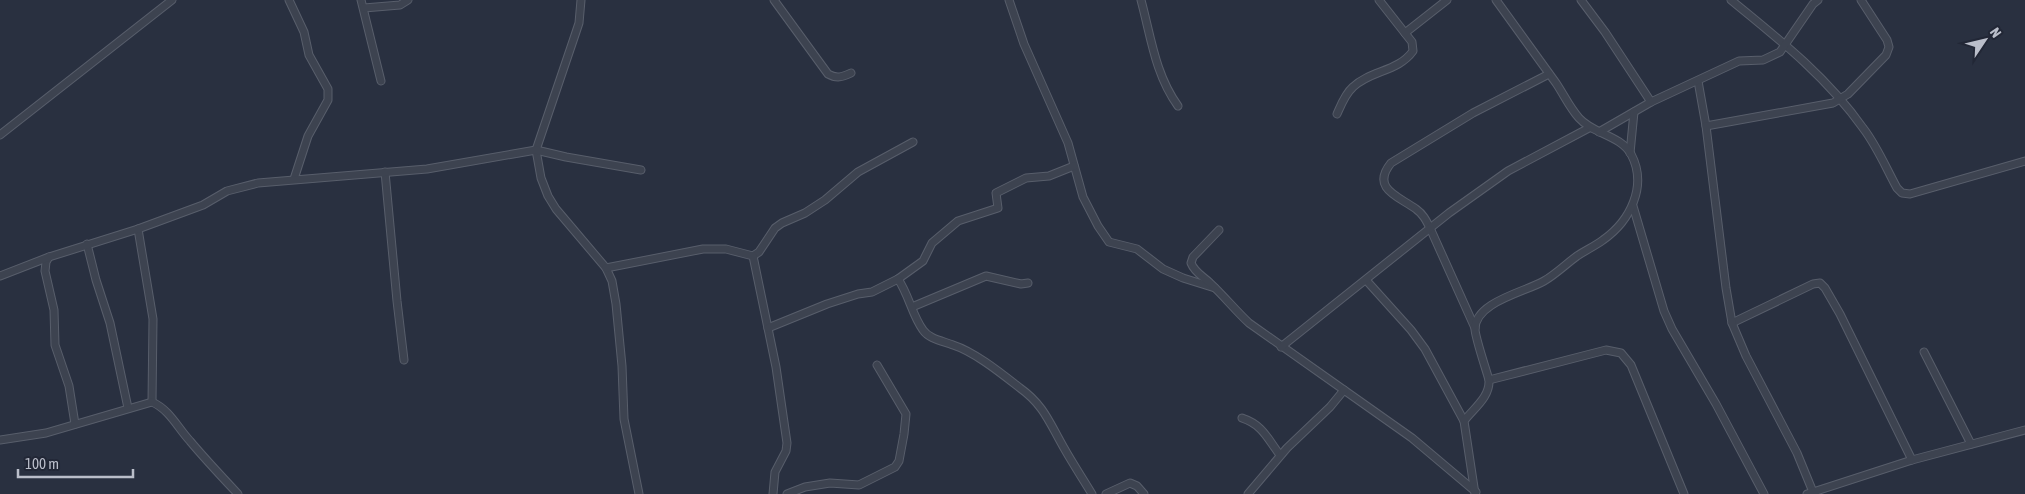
<svg xmlns="http://www.w3.org/2000/svg" width="2025" height="494" viewBox="0 0 2025 494" font-family="'Asap Condensed',sans-serif">
  <rect width="100%" height="100%" fill="#293040"/>
  <g fill="none" stroke-linecap="round" stroke-linejoin="round">
    <g stroke="#585e6b" stroke-width="9">
      <g id="minor">
        <polyline points="289,0 304,32 309,55 328,89 328,100 308,136 294,179"/>
        <polyline points="361,0 381,81"/>
        <polyline points="581,0 579,23 575,35 536,150 541,178 548,196 556,209 606,268 612,281 616,304 622,366 624,419 639,494"/>
        <path d="M774,0L828,74C837,79 842,77 851,73"/>
        <polyline points="1009,0 1024,44 1068,143 1083,197 1098,226 1109,242 1137,249 1163,269 1183,278 1215,288"/>
        <path d="M1141,0C1151,37 1155,74 1178,106"/>
        <polyline points="1581,0 1605,32 1651,102"/>
        <path d="M1731,0C1779,39 1827,77 1863,128C1877,146 1886,168 1897,188L1902,193L1910,194L2025,161"/>
        <polyline points="364,8 400,5 408,0"/>
        <polyline points="1405,33 1447,0"/>
        <polyline points="1698,81 1706,126"/>
        <path d="M1337,114C1341,105 1345,94 1353,87C1371,70 1398,72 1413,51L1412,42L1379,0"/>
        <polyline points="1599,132 1651,102 1739,61 1763,60 1780,52 1813,4 1818,0"/>
        <polyline points="0,135 172,0"/>
        <polyline points="1630,153 1634,112"/>
        <polyline points="385,172 397,301 404,360"/>
        <polyline points="1633,206 1664,311 1672,329 1716,404 1764,494"/>
        <polyline points="138,229 153,319 152,402"/>
        <path d="M1219,230L1193,257L1191,263C1195,273 1203,276 1210,283C1224,296 1235,310 1249,323L1412,438L1476,492"/>
        <polyline points="87,244 96,280 110,323 128,408"/>
        <polyline points="753,256 759,252 775,228 782,223 805,213 825,200 858,172 913,142"/>
        <polyline points="49,257 46,262 45,271 54,310 55,345 69,386 75,424"/>
        <polyline points="606,268 703,249 726,249 753,256 776,367 787,443 786,451 775,472 773,494"/>
        <polyline points="0,276 49,257 138,229 203,205 227,191 258,183 427,169 536,150 566,157 641,170"/>
        <polyline points="898,279 923,261 932,243 958,221 998,208 996,193 1026,178 1049,176 1074,166"/>
        <polyline points="1366,280 1411,330 1425,349 1464,421"/>
        <polyline points="912,307 986,276 1021,284 1028,283"/>
        <polyline points="1732,323 1813,284 1820,283 1825,288 1840,314 1912,460"/>
        <path d="M768,328L827,304L858,294L872,292L898,279C909,295 912,315 923,330C929,339 943,341 953,345C975,352 1002,374 1020,388C1044,405 1050,424 1064,448C1073,464 1083,479 1092,494"/>
        <path d="M1475,328L1430,228C1426,220 1423,214 1416,209C1400,197 1370,189 1391,163L1473,113L1549,74"/>
        <polyline points="1281,347 1449,213 1508,171 1589,128"/>
        <polyline points="1924,352 1971,444"/>
        <polyline points="1489,380 1606,350 1621,353 1631,365 1684,494"/>
        <path d="M1242,418C1263,425 1267,438 1280,455"/>
        <path d="M0,440L46,433L152,402C170,410 177,427 190,441C205,459 222,477 238,494"/>
        <polyline points="1813,492 1797,453 1746,356 1732,323 1726,288 1706,126 1833,103 1848,94 1886,55 1889,47 1887,40 1861,0"/>
        <polyline points="787,494 805,487 830,483 859,485 895,467 899,461 904,434 906,414 877,365"/>
        <polyline points="1106,494 1130,483 1137,486 1144,494"/>
        <polyline points="1248,494 1287,448 1330,407 1344,390"/>
        <path d="M1475,494L1464,421C1474,408 1490,397 1489,380C1486,369 1475,337 1475,329C1475,302 1525,292 1544,281C1556,274 1566,264 1577,256C1586,250 1595,246 1603,240C1630,221 1648,186 1631,154C1620,135 1593,134 1579,118C1570,108 1564,95 1556,83C1536,55 1516,28 1496,0"/>
        <polyline points="1807,494 1912,460 2025,430"/>
      </g>
    </g>
    <use href="#minor" stroke="#3d4350" stroke-width="7"/>
  </g>
  <g transform="translate(1985 40) rotate(55)" stroke="#222736" stroke-width="4" paint-order="stroke">
  <path d="M0-4L9 19L0 12L-9 19Z" fill="#babeca"/>
  <text y="-8" font-size="14" font-weight="bold" text-anchor="middle" fill="#babeca">N</text>
  </g>
  <path d="M18 469v8h115v-8" fill="none" stroke="#babeca" stroke-width="2.5"/>
  <text x="25" y="469" font-size="15" fill="#babeca" stroke="#222736" stroke-width="4" paint-order="stroke">100 m</text>
</svg>
